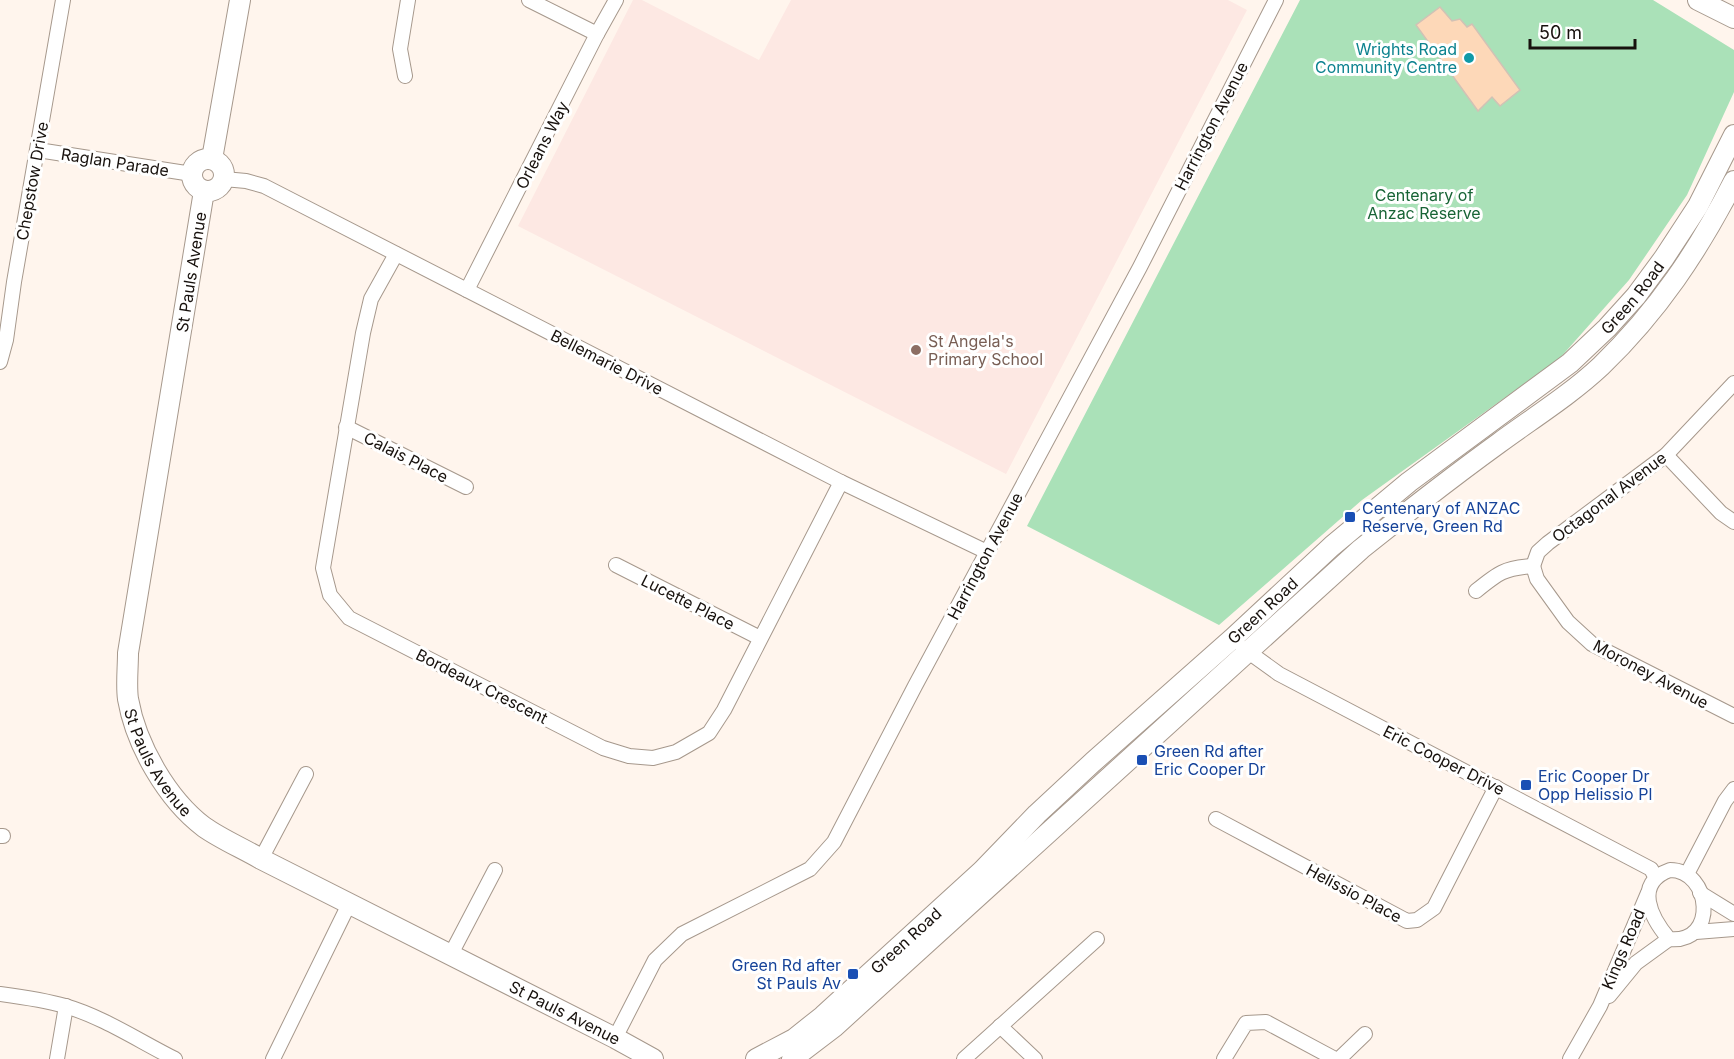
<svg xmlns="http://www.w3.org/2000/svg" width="1734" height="1059" viewBox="0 0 1734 1059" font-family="Inter,sans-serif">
  <rect width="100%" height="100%" fill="#fff5ed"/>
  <polygon fill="#fde8e3" points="633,0 642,0 759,60 791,0 1228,0 1247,10 1006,474 518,226"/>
  <polygon fill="#aae1b8" points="1300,0 1653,0 1734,50 1734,92 1687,195 1629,280 1560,358 1362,500 1219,625 1027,526"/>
  <polygon fill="#fdd8b8" stroke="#d1c2b5" stroke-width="1.5" points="1440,7 1452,21 1460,19 1467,27 1472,24 1520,90 1500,106 1492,97 1478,111 1416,25"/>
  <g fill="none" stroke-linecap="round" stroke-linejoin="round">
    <g stroke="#a6988c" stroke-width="16">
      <g id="street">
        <polyline points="529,0 597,34"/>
        <polyline points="405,76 400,49 408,0"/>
        <polyline points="38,150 192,174"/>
        <polyline points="224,179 246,181 264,186 841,482 987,552"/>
        <polyline points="396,254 371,299 363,333 323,568 330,595 349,618 603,748 629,756 653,758 676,752 709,733 724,710 841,482"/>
        <polyline points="467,290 597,34 616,0"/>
        <polyline points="0,362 6,340 14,282 63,0"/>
        <polyline points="346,427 466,487"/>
        <polyline points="1666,455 1721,513 1734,522"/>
        <polyline points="616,565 760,638"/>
        <polyline points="1533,566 1538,552 1548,543 1666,455 1734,383"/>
        <polyline points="1533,566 1537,579 1568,622 1592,644 1734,716"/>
        <path d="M1476,591C1498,573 1504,568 1533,566"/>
        <polyline points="1243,648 1279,674 1651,869 1656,878"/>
        <polyline points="1216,819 1407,921 1417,920 1434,908 1496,787"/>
        <polyline points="0,836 3,836"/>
        <polyline points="261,859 306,774"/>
        <path d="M1670,870C1711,870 1719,944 1669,939C1651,918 1633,883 1670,870Z"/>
        <polyline points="1687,874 1725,801 1734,789"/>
        <polyline points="1700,893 1734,914"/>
        <polyline points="1696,932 1734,929"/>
        <polyline points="450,956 495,870"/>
        <path d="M0,994C22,997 44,1000 65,1006C103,1017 139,1041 175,1059"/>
        <polyline points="1609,996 1636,963 1669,939"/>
        <polyline points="1000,1026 1035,1059"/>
        <polyline points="615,1038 655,960 682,934 810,869 834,842 915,686 1140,267 1276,0"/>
        <polyline points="57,1059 66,1006"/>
        <polyline points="273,1059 349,904"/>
        <polyline points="964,1059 1097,939"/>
        <polyline points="1224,1059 1246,1023 1266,1022 1335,1059"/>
        <polyline points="1339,1059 1365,1034"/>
        <polyline points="1570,1059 1600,1006 1648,893"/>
      </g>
    </g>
    <g stroke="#a6988c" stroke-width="22">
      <g id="secondary">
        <polyline points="1698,0 1734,18"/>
        <circle cx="208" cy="175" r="16"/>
        <polyline points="212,159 240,0"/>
        <path id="s1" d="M204,191L128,653C128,668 126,685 128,699C136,745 167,799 204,827C221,839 242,848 261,859L615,1038L653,1059"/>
        <path id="s2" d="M756,1059L794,1039L823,1016L982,871L1037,814L1093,762L1232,639L1332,546L1409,482L1570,363L1607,328L1636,296L1664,258L1698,206L1734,135"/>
        <path d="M792,1059L834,1027L1361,549C1406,513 1452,477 1499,443C1533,418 1570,395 1601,366C1658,311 1698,251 1734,181"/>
      </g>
    </g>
    <use href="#street" stroke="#fff" stroke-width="14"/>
    <use href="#secondary" stroke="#fff" stroke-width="20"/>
  </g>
  <circle fill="#0f9aa8" stroke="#fff" stroke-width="2" cx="1469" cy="58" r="6"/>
  <circle fill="#8d6e63" stroke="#fff" stroke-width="2" cx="916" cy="350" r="6"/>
  <g fill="#1a4fb4" stroke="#fff" stroke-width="2">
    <rect x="1344" y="511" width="12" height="12" rx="3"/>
    <rect x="1136" y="754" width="12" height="12" rx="3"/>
    <rect x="1520" y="779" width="12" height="12" rx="3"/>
    <rect x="847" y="968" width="12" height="12" rx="3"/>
  </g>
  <g text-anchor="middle" stroke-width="6" stroke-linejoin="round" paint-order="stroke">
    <g font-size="16" fill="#0d838f" stroke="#fff" text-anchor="end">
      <text x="1457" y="55">Wrights Road<tspan x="1457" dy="18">Community Centre</tspan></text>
    </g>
    <g font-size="16" fill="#17110d" stroke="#fff">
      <text transform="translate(1211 126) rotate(-63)" y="6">Harrington Avenue</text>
      <text transform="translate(542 145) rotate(-63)" y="6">Orleans Way</text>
      <text transform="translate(115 162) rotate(9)" y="6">Raglan Parade</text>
      <text transform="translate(32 181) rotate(-80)" y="6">Chepstow Drive</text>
      <text transform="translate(191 272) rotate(-81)" y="6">St Pauls Avenue</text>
      <text dy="6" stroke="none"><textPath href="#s2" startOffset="1164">Green Road</textPath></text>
      <text transform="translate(607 362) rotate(27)" y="6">Bellemarie Drive</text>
      <text transform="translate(406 457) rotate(27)" y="6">Calais Place</text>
      <text transform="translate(1609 497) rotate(-37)" y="6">Octagonal Avenue</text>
      <text transform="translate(985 556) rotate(-62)" y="6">Harrington Avenue</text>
      <text transform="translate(688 602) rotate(27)" y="6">Lucette Place</text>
      <text dy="6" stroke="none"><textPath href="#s2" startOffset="678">Green Road</textPath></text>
      <text transform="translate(1651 674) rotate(28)" y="6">Moroney Avenue</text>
      <text transform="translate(482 686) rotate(27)" y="6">Bordeaux Crescent</text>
      <text dy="6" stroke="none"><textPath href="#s1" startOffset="585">St Pauls Avenue</textPath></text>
      <text transform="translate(1444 760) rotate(27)" y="6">Eric Cooper Drive</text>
      <text transform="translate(1354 893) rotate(28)" y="6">Helissio Place</text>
      <text dy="6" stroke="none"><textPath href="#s2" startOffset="192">Green Road</textPath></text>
      <text transform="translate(1623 949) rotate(-67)" y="6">Kings Road</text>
      <text dy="6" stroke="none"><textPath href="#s1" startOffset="1072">St Pauls Avenue</textPath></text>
    </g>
    <g font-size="16" fill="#186436" stroke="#fff">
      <text x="1424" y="201">Centenary of<tspan x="1424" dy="18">Anzac Reserve</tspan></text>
    </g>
    <g font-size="16" fill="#785e54" stroke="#fff" text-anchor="start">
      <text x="928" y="347">St Angela's<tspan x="928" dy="18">Primary School</tspan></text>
    </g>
    <g font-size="16" fill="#164399" stroke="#fff" text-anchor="start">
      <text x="1362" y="514">Centenary of ANZAC<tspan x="1362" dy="18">Reserve, Green Rd</tspan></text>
      <text x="1154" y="757">Green Rd after<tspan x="1154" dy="18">Eric Cooper Dr</tspan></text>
      <text x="1538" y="782">Eric Cooper Dr<tspan x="1538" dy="18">Opp Helissio Pl</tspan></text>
      <text x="841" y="971" text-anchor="end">Green Rd after<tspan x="841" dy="18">St Pauls Av</tspan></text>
    </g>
  </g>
  <path d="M1530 39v9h105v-9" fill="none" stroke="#17110d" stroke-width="3"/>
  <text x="1539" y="39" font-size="18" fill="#17110d" stroke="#ffffff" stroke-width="4.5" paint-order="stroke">50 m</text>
</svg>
